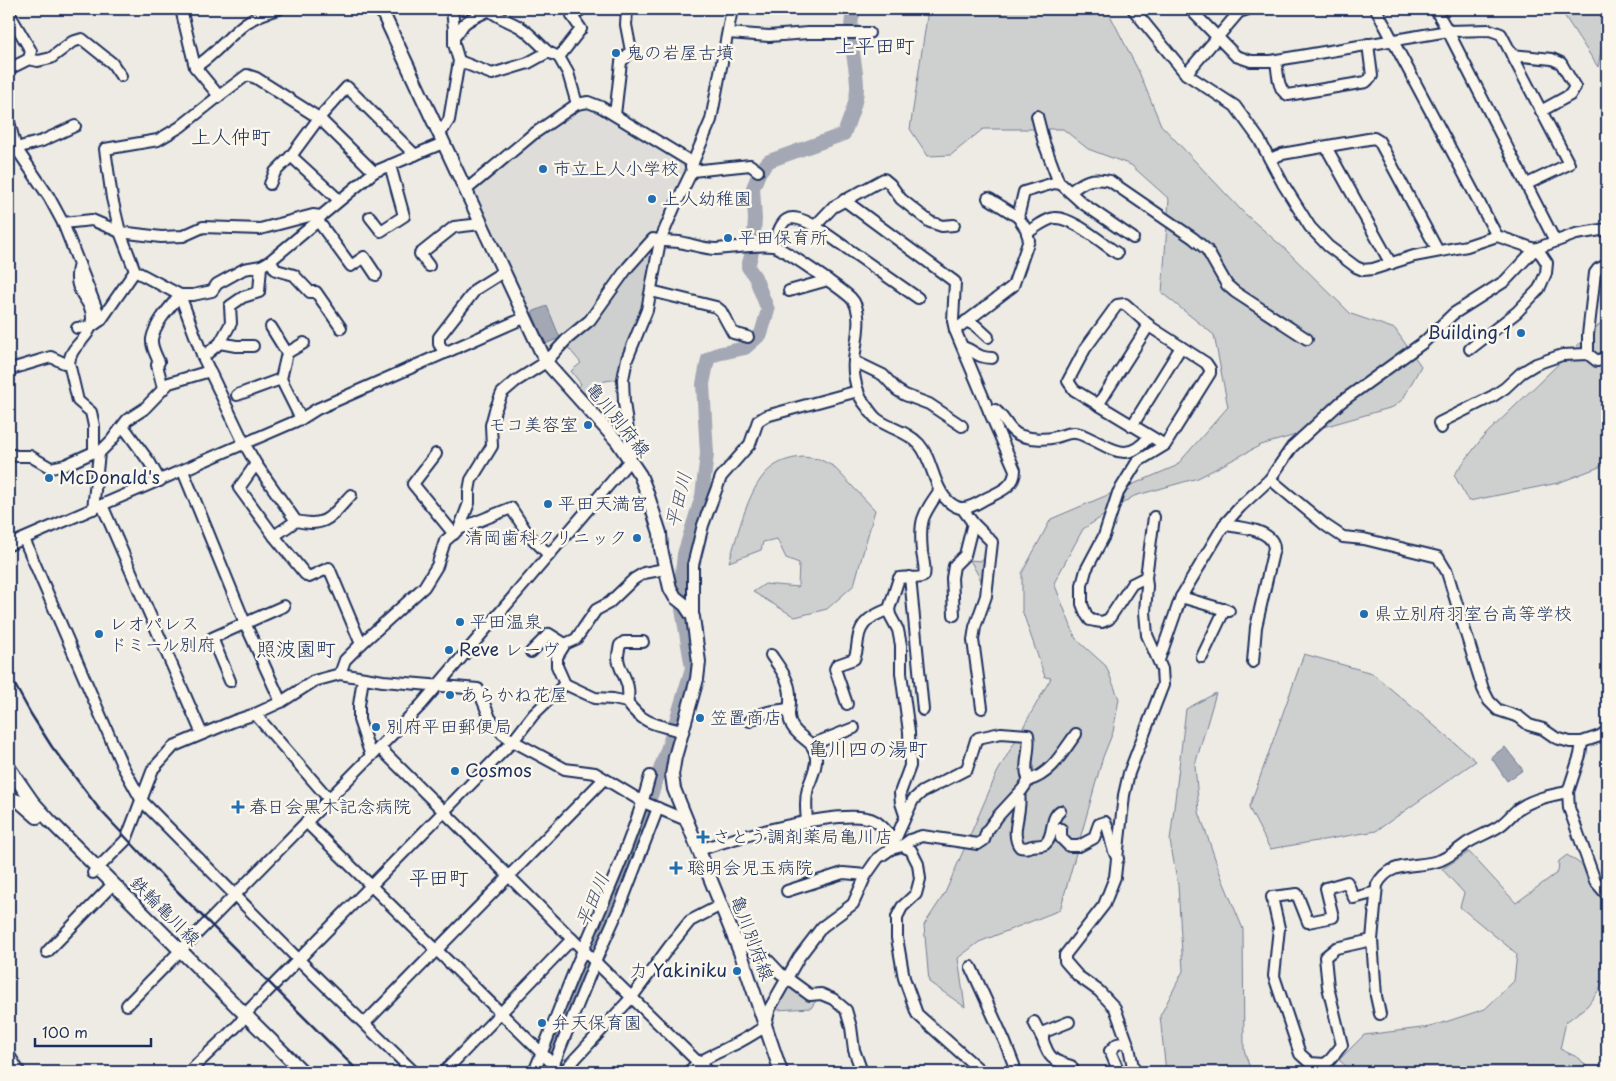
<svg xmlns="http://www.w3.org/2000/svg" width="1616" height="1081" viewBox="0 0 1616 1081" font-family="'Playpen Sans','Klee One',sans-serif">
  <rect width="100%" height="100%" fill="#eeebe4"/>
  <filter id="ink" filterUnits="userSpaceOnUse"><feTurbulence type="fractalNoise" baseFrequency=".02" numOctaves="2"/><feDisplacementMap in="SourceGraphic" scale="10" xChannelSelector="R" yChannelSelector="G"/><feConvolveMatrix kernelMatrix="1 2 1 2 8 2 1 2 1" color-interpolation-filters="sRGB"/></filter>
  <g filter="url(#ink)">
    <polygon fill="#deddda" points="580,106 634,130 691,167 661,225 547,357 473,188 524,145"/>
    <g fill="#cecfcf" stroke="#747f96">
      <polygon points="925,9 1107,9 1139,72 1161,125 1243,212 1285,249 1351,314 1395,329 1421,366 1403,399 1393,407 1261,445 1198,478 1134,496 1083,529 1054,583 1076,639 1106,666 1119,699 1113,732 1103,757 1060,910 979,942 958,958 965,1007 929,982 924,925 945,893 997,773 1051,678 1045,677 1022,610 1022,573 1051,519 1176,466 1228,407 1214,335 1162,293 1169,199 1131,165 1088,149 1063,129 983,129 951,155 928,156 910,129 927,17"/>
      <polygon points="1560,9 1603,9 1607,17 1598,67"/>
      <polygon points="653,242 657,243 644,310 619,379 605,381 583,393 578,388 581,384 571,371 581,363 565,344"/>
      <polygon points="1607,317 1607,464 1558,483 1469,501 1454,475 1483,437"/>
      <path d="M803,457L819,459L833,466L875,510L854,585L827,609L795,617L753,592L765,584L798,587L799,563L786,558L777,539L763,542L761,550L729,562C738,535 749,481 774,466C783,460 792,458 803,457Z"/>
      <polygon points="981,559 985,559 983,584 970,560 981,561"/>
      <polygon points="1304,654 1372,673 1476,761 1376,831 1270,849 1249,808"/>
      <polygon points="1216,693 1195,765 1199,812 1221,876 1243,929 1244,1049 1251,1072 1166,1072 1160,1016 1183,971 1178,885 1170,841 1186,709"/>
      <polygon points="1469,852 1516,903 1558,872 1559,861 1567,855 1585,867 1607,899 1607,976 1599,990 1587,1006 1566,1022 1560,1049 1579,1058 1588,1068 1588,1072 1342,1072 1347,1067 1339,1060 1364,1035 1430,1027 1485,1009 1514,981 1517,954 1460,907 1464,893 1442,869"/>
      <polygon points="787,983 817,999 811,1008 776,1010"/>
      <polygon points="1283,1068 1320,1069 1324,1072 1272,1072"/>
    </g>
    <g fill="#a3a8b4" stroke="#6d7892">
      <polygon points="547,306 560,338 545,344 532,312"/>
      <polygon points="1505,747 1523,770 1507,781 1491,757"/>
    </g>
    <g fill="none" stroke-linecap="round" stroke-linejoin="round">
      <path stroke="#a3a8b4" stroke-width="14" d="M547,1053L582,975L624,873L669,744L692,668L682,609L681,586L684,554L702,496L707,454L703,384L708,359L717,354L745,348L761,334L768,310L755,277L748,267L753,248L755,219L753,188L760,171L769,161L844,134C849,119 858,101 857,85C856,58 846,37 854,9"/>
      <g stroke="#1b2f5e" stroke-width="14">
        <g id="minor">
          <polyline points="9,9 10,15 31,51 29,59"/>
          <path d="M181,9L195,67L219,96L180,127L158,140L105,149L112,198L120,232L135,271L180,295L203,357L244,443L256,464L296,521C327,528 331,516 351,495"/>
          <path d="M488,9C498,18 509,21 520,27C531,34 539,44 548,52"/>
          <polyline points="1133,9 1186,74 1235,106 1259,139 1283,184 1310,227 1328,246 1356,267 1363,270 1373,269 1414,256 1467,246 1497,236 1535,249 1541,254 1547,263 1546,273 1539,289 1517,312 1470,349"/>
          <polyline points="1190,9 1236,56 1251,61 1271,61 1448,31 1490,30 1501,34 1569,164 1527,184"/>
          <polyline points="1376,9 1497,236"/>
          <polyline points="1435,9 1448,31 1555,241"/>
          <polyline points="728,33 769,36 808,33 869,33"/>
          <path d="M454,37C459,33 460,29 464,24C471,17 482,15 489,10"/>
          <polyline points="1512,55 1552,59 1561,63 1575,87 1570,95 1541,111"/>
          <polyline points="459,61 492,74 528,63 548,52 559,57"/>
          <path d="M1276,61C1278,72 1277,90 1288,95L1366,82L1372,76L1368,44"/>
          <path d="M195,67C215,55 227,37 246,23C256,16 267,12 279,9"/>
          <polyline points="9,69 29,59 38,61 51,58 72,42 82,39 112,63 121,76"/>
          <polyline points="1186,74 1239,12 1248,9"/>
          <polyline points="219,96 247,75 256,78 319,118 374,172"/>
          <polyline points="577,104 568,73 559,57 581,29 572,16 582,9"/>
          <polyline points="615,115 621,62 631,51 626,25 627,9"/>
          <polyline points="1037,116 1044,143 1059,183"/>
          <polyline points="9,122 16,148 49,197 63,223 101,320"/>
          <polyline points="438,133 444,128 449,120 459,61 454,44 454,29 452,9"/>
          <polyline points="1326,147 1391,264"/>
          <polyline points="9,150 42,141 75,126"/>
          <polyline points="1270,159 1282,154 1374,138 1379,141 1438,251"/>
          <polyline points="692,171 750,165 758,171"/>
          <polyline points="270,184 275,172 291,156"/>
          <polyline points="466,190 532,135 577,104 588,102 601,107 693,163"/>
          <path d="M1070,192C1085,180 1092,177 1110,181L1193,238L1207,250L1227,285L1235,292L1307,339"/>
          <polyline points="339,200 291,156 319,118 347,87 415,155"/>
          <polyline points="370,217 381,231 404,216 390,165"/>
          <polyline points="1018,217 1024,192 1054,183 1061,184 1082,203 1133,238"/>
          <polyline points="318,221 351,266 364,257 376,275"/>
          <polyline points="63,223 92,220 120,232 161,237 183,236 203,227 260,229 313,215 321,216 374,172 443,143"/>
          <polyline points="815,226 833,207 884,179 890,184 901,199 930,222 942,226 954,225"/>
          <path d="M1027,233C1035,228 1045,219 1055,218C1072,217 1102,243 1117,253"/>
          <path d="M774,246C782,217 787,211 815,226L918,298"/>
          <polyline points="270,261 276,270 294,275 310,292 316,292 341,328"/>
          <path d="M79,264C70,294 93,298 92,319C91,340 71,343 69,363L78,401L91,412L94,426V452L99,453L93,509"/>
          <polyline points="1607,265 1598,269 1595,273 1588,335 1588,354 1597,361 1607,357"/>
          <polyline points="429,266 420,254 454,227 481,224"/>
          <polyline points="651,291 716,307 721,311 733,333 748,337"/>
          <polyline points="789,291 828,280"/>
          <polyline points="966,321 976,326 988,337"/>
          <polyline points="271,327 287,353 281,379 301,419"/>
          <polyline points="77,328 91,327 101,320 135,271"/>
          <polyline points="955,330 1013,286 1029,240 1026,229 1018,217 988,198"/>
          <polyline points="220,343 236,346 253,346"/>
          <path d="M963,347C975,351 977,358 992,358"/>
          <polyline points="287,353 304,343"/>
          <polyline points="445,353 439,344 439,337 476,289 503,272"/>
          <polyline points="203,357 220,343 231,323 230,306 243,297 259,292 261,266"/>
          <polyline points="854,361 883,375 897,390 905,395 929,404 962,426"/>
          <polyline points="9,367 11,369 51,357 64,363 69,363"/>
          <path d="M163,388L157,365L159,362C156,355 151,347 152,339C155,323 170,307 180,295H193L212,291L217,284L244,269L261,266L270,261L318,221L321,216"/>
          <polyline points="237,395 281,379"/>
          <polyline points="1098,405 1149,325"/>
          <path d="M989,411L995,410C1006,418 1008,432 1022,436C1032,439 1046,440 1056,437C1062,436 1068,432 1075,433C1080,433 1084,436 1089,438C1115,450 1127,463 1149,437"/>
          <polyline points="123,426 150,463 160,481"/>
          <polyline points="1132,426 1181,347"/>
          <polyline points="1441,428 1439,423 1493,396 1505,388 1521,373 1536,364 1562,355 1588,354"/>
          <polyline points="99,453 111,441 127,420 144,409 169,383 210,371"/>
          <polyline points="9,454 17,456 30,456 51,468 65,465 94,452"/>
          <polyline points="436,454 413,484 454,534"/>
          <polyline points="256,464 239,488 274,536 305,574 309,577 329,568 361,644"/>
          <polyline points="183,471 245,623 281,702"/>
          <polyline points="1270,479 1325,525 1343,537 1364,539 1438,557 1447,572 1483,689 1489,701 1498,710 1519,717 1529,725 1543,729 1556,738 1570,742 1582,742 1600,736 1607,731"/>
          <polyline points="102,505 202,734"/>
          <polyline points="962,508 973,523 992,542 986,596 975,627 973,640 982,708"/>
          <path d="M1224,525C1239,527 1273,529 1274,548L1256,627L1253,662"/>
          <path d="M459,529L469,503V491L471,480L492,446L491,425L495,410L502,393L516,381L546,362L567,339L590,320L628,267L653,239C662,242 670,241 679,242C691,244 704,249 716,249C735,248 754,244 773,246C781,247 843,290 851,298C865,312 855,344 854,361C853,370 855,382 858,391C859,397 863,402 867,407C870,411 873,416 877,419C890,429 907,431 919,444C935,462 933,497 957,507C966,511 978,503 985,499C999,492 1015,487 1015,470L989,411L955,330L953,321L955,282L844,200"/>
          <polyline points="274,536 296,521"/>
          <polyline points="24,539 122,765 142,801 299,960 414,1072"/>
          <polyline points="9,545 301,419 317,409 524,318"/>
          <polyline points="910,577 923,710"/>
          <polyline points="1146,577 1132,584 1109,619 1102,622 1095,621 1090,620 1086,614 1082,604 1082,585 1086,570 1104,536 1118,493 1137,462 1165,445 1210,373 1210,369 1206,363 1152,328 1125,304 1117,305 1085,349 1068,381 1074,390 1165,445"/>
          <polyline points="1181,597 1229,611"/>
          <polyline points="954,615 952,578 954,566 965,555 973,523"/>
          <polyline points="693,616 693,565 703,525 721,477 750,444 758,421 766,416 858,391"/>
          <polyline points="531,652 549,634 565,644"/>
          <path d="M771,655C779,667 790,680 790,696C791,708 786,714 792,726C800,740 815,740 816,758C817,768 811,778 808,788C805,799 806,810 807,822"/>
          <polyline points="1202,657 1225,609"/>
          <polyline points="1159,660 1181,597 1224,525 1240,507 1270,479 1292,447 1341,402 1424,342 1453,314 1505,281 1535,249 1576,234 1607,229"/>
          <polyline points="340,674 345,660 361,644 424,587 437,566 445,541 459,529 511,508 528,534 549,555"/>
          <polyline points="363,678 359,705 359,720 371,756"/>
          <polyline points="230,681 212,638 284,606"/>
          <polyline points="565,684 557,666 557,657 565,644 576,639 596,610 609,603 634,579 644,573 665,569"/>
          <path d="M627,702C633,682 618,672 618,657C618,653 619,649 620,645L624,642H643"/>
          <path d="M847,704L835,669L837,665L854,659C857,653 857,646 858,640C860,621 874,615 889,609"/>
          <polyline points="255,714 329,799"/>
          <path d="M750,721C762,711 774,711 789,709"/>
          <polyline points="1582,742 1580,755 1568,792 1569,808 1595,881 1607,895"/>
          <polyline points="813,744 854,728"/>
          <polyline points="380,748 572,939 708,1072"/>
          <path d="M1019,794C1023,811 1009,833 1020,847C1026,848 1027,848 1032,846C1036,845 1041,846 1045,844C1055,836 1049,819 1060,811"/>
          <path d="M905,815L901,803L900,793L910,766L909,732L901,673V645L898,630L890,615L889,609L899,578C908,576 916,580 924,576C926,568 923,560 922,552C919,520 922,516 940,490"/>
          <polyline points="306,822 561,1072"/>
          <path d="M1061,829V838L1069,846H1079L1094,838L1099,824L1105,822C1112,834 1109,846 1118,859"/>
          <polyline points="902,846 910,840 922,836 978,844 984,840 987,831 998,816 1022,790 1029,780"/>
          <path d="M891,849L913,800L922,792L967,769L976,740L978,738L1001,733L1028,735C1031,750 1022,767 1029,780C1051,775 1063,751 1076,734"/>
          <path d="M699,850C731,839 847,805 875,821C883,826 888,833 894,840"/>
          <polyline points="93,873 126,840 153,769 174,746 234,721 255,714 281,702 314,681 340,674 383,681 478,689 490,718 502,733 513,741 565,769 595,773 643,802 686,820"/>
          <polyline points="787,891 843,873 866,875"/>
          <polyline points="1372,940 1336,948 1325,957 1328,987 1342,1045 1330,1060 1325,1064 1310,1063 1300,1054 1274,976 1279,928 1272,897 1297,894 1308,922 1333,917 1326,888 1347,882 1354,898 1376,892"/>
          <polyline points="736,941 745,944 765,957 780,973 810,995 821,994 833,999 846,1010 851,1027 854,1050 862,1072"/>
          <polyline points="47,952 113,884"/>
          <polyline points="971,967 1005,1042 1014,1065 1015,1072"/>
          <polyline points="127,1005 421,705 630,460 631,453 624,402 623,379 627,359 647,310 660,241 674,208 692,171 691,167 711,120 732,9"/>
          <path d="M1380,1014L1376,996L1372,940L1377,885C1390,859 1419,869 1441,860C1450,856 1459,849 1467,843C1477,837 1488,833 1498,827C1505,823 1511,815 1518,809C1532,799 1551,795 1568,792"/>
          <polyline points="1034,1022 1042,1038"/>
          <path d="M1069,1022L1044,1032C1042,1039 1043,1042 1046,1048C1051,1061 1059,1062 1071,1066L1074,1072"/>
          <polyline points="365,1023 604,779"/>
          <path d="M193,1068L239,1024L250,1009L513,741L534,714L565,684L595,698L613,699L627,702C642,724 658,725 682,731"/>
          <polyline points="551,1071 595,962 621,904 658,808"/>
          <polyline points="444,1072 572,939"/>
          <path d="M534,1072C551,1031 566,989 584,948C608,891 634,836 650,776"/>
          <polyline points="563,1072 632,997 669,947 690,921 721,905"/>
          <path d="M688,1072C702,1058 714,1055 731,1046C743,1041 754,1033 765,1027L770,1008L799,957L822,927L853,904L866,875L878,858L891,849L902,846L911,850L918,864L920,879L916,894L902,907L897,917V938L904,978L917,1014L982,1072"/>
          <polyline points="1119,1072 1110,1051 1117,1044 1127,1042"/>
          <polyline points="1134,1072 1129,1047 1115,1008 1099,991 1078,976 1065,961 1065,955 1104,905 1115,877 1124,795 1129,773 1163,685 1162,669 1147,635 1145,612 1147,586 1146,577 1154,517"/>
        </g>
      </g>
      <g stroke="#1b2f5e" stroke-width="16">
        <g id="major">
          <polyline points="381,9 546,362 617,441 640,475 646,490 660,533 661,549 670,588 675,597 685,605 693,617 699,662 697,679 675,757 672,775 674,789 742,957 781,1072"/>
          <polyline points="9,768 32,801 51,822 303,1072"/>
          <polyline points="9,798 20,802 37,817"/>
        </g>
      </g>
      <g stroke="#1b2f5e" stroke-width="18">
        <polyline id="highway" points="9,1059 17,1072"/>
      </g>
      <use href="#minor" stroke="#fbf7ec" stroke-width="10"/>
      <use href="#major" stroke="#fbf7ec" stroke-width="12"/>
      <use href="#highway" stroke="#fbf7ec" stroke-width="14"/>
      <polyline stroke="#1b2f5e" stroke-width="2.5" points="9,674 31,714 52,747 100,810 167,881 359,1072"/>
    </g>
  </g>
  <g fill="#1f6fb2" stroke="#fbf7ec" stroke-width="2">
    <circle cx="616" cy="53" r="5"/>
    <circle cx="543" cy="169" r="5"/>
    <circle cx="652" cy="199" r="5"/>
    <circle cx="728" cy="238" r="5"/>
    <circle cx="1521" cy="333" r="5"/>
    <circle cx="588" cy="425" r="5"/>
    <circle cx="49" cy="478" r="5"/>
    <circle cx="548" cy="504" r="5"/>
    <circle cx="637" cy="538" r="5"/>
    <circle cx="1364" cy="614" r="5"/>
    <circle cx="460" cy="622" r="5"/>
    <circle cx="99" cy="634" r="5"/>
    <circle cx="449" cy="650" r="5"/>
    <circle cx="450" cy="695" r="5"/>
    <circle cx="700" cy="718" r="5"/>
    <circle cx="376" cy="727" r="5"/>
    <circle cx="455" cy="771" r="5"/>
    <path d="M235.5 799.5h5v5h5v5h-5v5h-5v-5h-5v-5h5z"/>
    <path d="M700.5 829.5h5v5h5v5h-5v5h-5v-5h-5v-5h5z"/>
    <path d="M673.5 860.5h5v5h5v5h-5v5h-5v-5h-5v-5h5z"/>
    <circle cx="737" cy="971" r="5"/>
    <circle cx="542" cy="1023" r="5"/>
  </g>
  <g text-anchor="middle" stroke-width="5" stroke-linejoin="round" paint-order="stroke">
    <g font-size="18" fill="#1b2f5e" stroke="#fbf7ec" text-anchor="start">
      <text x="626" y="59">鬼の岩屋古墳</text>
      <text x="553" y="175">市立上人小学校</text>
      <text x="662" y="205">上人幼稚園</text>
      <text x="738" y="244">平田保育所</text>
      <text x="1511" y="339" text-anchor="end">Building 1</text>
      <text x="578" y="431" text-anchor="end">モコ美容室</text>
      <text x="59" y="484">McDonald's</text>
      <text x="558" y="510">平田天満宮</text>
      <text x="627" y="544" text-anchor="end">清岡歯科クリニック</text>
      <text x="1374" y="620">県立別府羽室台高等学校</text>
      <text x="470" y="628">平田温泉</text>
      <text x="109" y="630">レオパレス<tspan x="109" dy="21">ドミール別府</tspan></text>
      <text x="459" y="656">Reve レーヴ</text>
      <text x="460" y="701">あらかね花屋</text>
      <text x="710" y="724">笠置商店</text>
      <text x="386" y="733">別府平田郵便局</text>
      <text x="465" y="777">Cosmos</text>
      <text x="249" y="813">春日会黒木記念病院</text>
      <text x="713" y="843">さとう調剤薬局亀川店</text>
      <text x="687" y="874">聡明会児玉病院</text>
      <text x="727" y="977" text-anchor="end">力 Yakiniku</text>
      <text x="552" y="1029">弁天保育園</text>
    </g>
    <g font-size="18" fill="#1b2f5e" stroke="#fbf7ec">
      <text transform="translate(618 420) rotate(51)" y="6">亀川別府線</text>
      <text transform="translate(165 911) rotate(45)" y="6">鉄輪亀川線</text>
      <text transform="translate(752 938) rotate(69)" y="6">亀川別府線</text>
    </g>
    <g font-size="19" font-style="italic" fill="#445378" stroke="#fbf7ec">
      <text transform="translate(678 500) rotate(-76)" y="7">平田川</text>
      <text transform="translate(592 900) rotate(-67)" y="7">平田川</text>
    </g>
    <g font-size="20" fill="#1b2f5e" stroke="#fbf7ec">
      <text x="875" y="53">上平田町</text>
      <text x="231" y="144">上人仲町</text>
      <text x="296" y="656">照波園町</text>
      <text x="868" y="756">亀川四の湯町</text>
      <text x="439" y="885">平田町</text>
    </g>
  </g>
  <rect width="1616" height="1081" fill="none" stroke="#fbf7ec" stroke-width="30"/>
  <rect x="15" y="15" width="1586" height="1051" fill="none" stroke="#1b2f5e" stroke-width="2" filter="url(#ink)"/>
  <path d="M35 1038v8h116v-8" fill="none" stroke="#1b2f5e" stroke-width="2.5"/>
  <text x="42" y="1038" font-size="15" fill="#1b2f5e" stroke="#fbf7ec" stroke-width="4" paint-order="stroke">100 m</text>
</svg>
